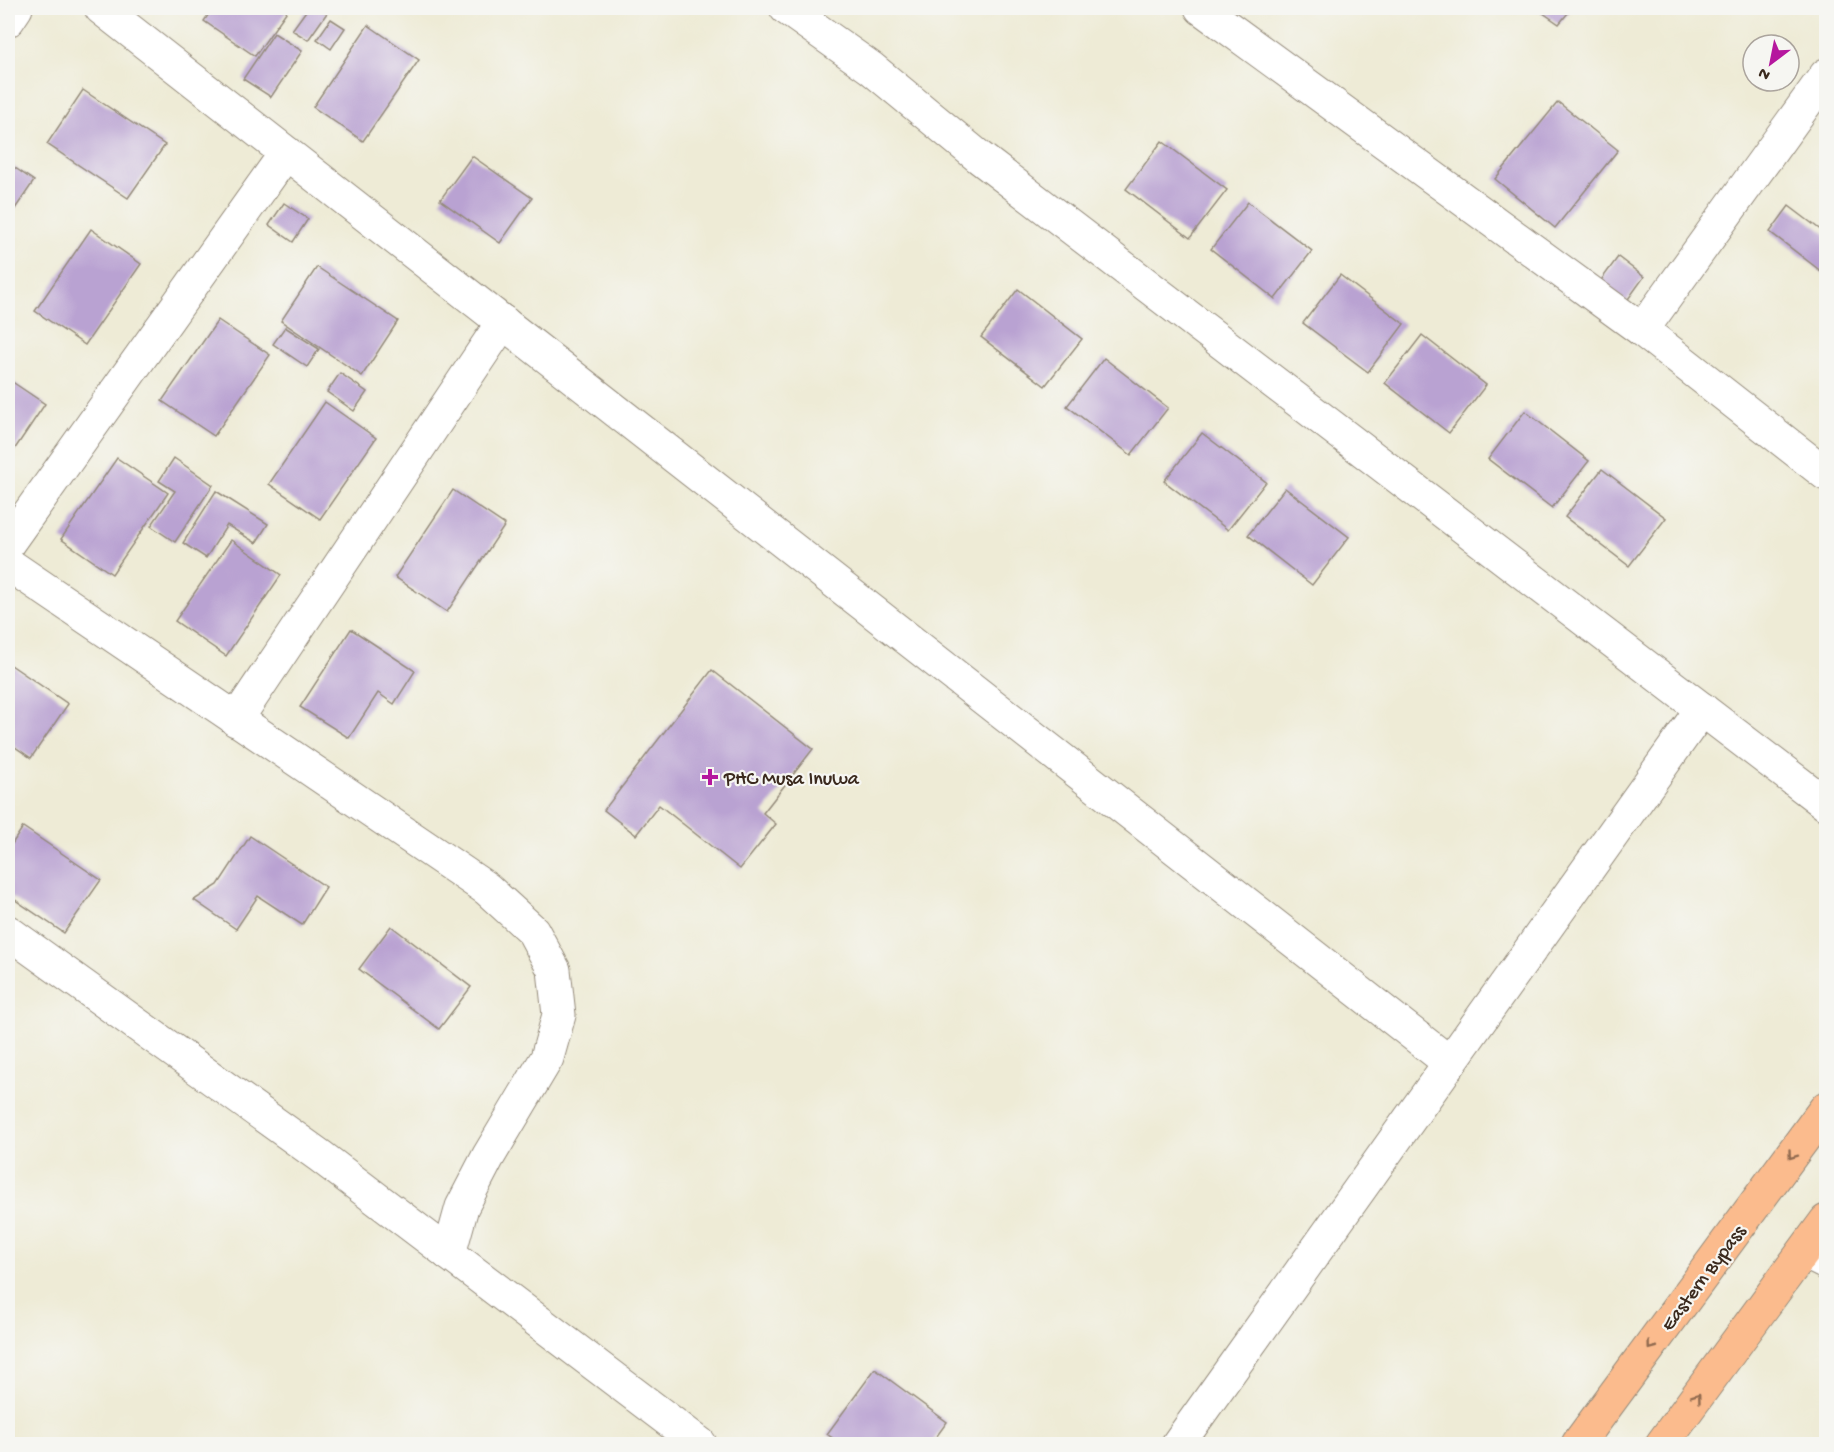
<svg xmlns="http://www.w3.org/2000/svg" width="1834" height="1452" viewBox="0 0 1834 1452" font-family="'Gochi Hand',sans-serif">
  <rect width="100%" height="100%" fill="#f6f6f2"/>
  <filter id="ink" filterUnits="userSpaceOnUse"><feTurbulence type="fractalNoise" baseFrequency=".0167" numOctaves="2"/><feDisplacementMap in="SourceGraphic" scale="12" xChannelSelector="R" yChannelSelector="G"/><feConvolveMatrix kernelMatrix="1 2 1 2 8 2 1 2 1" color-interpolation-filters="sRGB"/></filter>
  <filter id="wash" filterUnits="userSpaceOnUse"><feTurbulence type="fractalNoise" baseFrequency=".008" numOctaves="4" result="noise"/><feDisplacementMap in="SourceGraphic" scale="24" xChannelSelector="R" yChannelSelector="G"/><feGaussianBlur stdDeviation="1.35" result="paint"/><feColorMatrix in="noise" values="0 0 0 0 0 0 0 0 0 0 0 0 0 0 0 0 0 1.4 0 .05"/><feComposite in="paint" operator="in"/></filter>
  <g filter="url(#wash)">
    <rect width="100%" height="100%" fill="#eeebd6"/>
    <g id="blocks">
      <g fill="#b9a2d2">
        <polygon points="213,8 289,8 255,56 204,21"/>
        <polygon points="308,8 318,8 327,13 308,40 292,30"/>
        <polygon points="1536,8 1572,8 1559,24"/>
        <polygon points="331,19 345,28 331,49 317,39"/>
        <polygon points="368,25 419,60 363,141 313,107"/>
        <polygon points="274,33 302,51 271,97 243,79"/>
        <polygon points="83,90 165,145 128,198 47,144"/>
        <polygon points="1558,102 1618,150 1555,228 1495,179"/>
        <polygon points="1162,141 1227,190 1190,238 1126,189"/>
        <polygon points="472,156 532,198 500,243 440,200"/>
        <polygon points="8,163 34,181 8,219"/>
        <polygon points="1248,202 1312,251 1275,299 1211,249"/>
        <polygon points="284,203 308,219 293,242 269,225"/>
        <polygon points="1789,206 1826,234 1826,275 1770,232"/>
        <polygon points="91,229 141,264 85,345 35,311"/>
        <polygon points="1618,257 1644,277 1626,302 1599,283"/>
        <polygon points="317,267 398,321 362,376 281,321"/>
        <polygon points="1340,275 1404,324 1368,372 1303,323"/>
        <polygon points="1018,289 1082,339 1045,386 981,337"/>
        <polygon points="218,320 270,355 214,436 162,401"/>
        <polygon points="285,327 319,349 307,367 273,344"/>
        <polygon points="1422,335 1486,385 1449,433 1385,383"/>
        <polygon points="1104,358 1168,408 1131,455 1067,406"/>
        <polygon points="340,373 367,392 354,411 327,392"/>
        <polygon points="8,379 45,404 8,459"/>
        <polygon points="325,402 376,438 320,519 269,484"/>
        <polygon points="1525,411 1589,461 1552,508 1488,459"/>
        <polygon points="1202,433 1266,482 1228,530 1164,481"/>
        <polygon points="117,458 168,493 112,574 61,539"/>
        <polygon points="174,458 213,485 175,542 151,526 175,491 159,481"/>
        <polygon points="1602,469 1666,518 1629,566 1565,517"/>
        <polygon points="1285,488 1349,537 1312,585 1248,535"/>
        <polygon points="453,490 505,525 447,612 395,577"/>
        <polygon points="216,491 268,524 256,543 227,525 206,558 183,543"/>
        <polygon points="231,540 281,575 226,656 175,621"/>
        <polygon points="351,629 415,671 394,704 378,693 349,738 300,707"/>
        <polygon points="8,663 68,704 31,758 8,742"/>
        <polygon points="712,670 813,749 763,813 776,824 740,869 659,805 636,835 604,810"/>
        <polygon points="23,827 101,880 64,933 8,895 8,850"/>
        <polygon points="250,836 326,887 302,925 258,896 236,929 194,900 218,885"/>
        <polygon points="391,926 471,987 439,1029 359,969"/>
        <polygon points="875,1369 947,1422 931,1444 841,1444 827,1434"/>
      </g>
    </g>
  </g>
  <g filter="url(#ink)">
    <use href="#blocks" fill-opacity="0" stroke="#948a7a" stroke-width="1.5"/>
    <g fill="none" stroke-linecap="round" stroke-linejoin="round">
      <g stroke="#948a7a" stroke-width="35">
        <g id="minor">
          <polyline points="101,8 1450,1063"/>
          <polyline points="786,8 871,68 979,157 1826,804"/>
          <polyline points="1201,8 1642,330 1826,474"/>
          <polyline points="8,20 16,8"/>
          <polyline points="1642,330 1826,75"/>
          <polyline points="8,543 286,153"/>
          <polyline points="8,564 487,889 533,931 554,970 559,1015 547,1058 488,1157 462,1207 449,1254"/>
          <polyline points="236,720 503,322"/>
          <polyline points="8,932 320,1156 700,1444"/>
          <polyline points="1804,1252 1826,1263"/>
          <polyline points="1178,1444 1702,709"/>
        </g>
      </g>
      <g stroke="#948a7a" stroke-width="35">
        <g id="primary">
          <polyline points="1578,1444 1826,1108"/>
          <polyline points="1662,1444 1826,1221"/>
        </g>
      </g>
      <use href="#minor" stroke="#fff" stroke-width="33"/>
      <use href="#primary" stroke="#fbbb8d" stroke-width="33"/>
    </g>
    <defs><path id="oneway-chevron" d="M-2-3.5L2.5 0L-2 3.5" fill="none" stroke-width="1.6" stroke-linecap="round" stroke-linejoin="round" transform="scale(1.5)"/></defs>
    <g stroke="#916b50">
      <use href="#oneway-chevron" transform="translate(1792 1155) rotate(126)"/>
      <use href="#oneway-chevron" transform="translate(1651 1346) rotate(127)"/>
      <use href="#oneway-chevron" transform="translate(1697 1397) rotate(-54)"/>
    </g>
  </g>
  <path fill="#b5179e" stroke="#f6f6f2" stroke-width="2" d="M707 768h6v6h6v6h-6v6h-6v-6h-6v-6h6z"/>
  <g text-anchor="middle" stroke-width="4.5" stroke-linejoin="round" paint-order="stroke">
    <g font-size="20" fill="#3b2a1e" stroke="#f6f6f2" text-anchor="start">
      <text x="724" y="784">PHC Musa Inuwa</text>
    </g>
    <g font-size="20" fill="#3b2a1e" stroke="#f6f6f2">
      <text transform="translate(1702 1277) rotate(-53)" y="7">Eastern Bypass</text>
    </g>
  </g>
  <rect width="1834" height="1452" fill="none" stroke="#f6f6f2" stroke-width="30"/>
  <g transform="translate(1771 63) rotate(212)"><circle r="28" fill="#f6f6f2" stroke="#aba49d" stroke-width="1.5"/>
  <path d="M0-4.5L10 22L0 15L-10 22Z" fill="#b5179e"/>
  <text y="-9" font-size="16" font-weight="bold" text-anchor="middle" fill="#3b2a1e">N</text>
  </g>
</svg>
